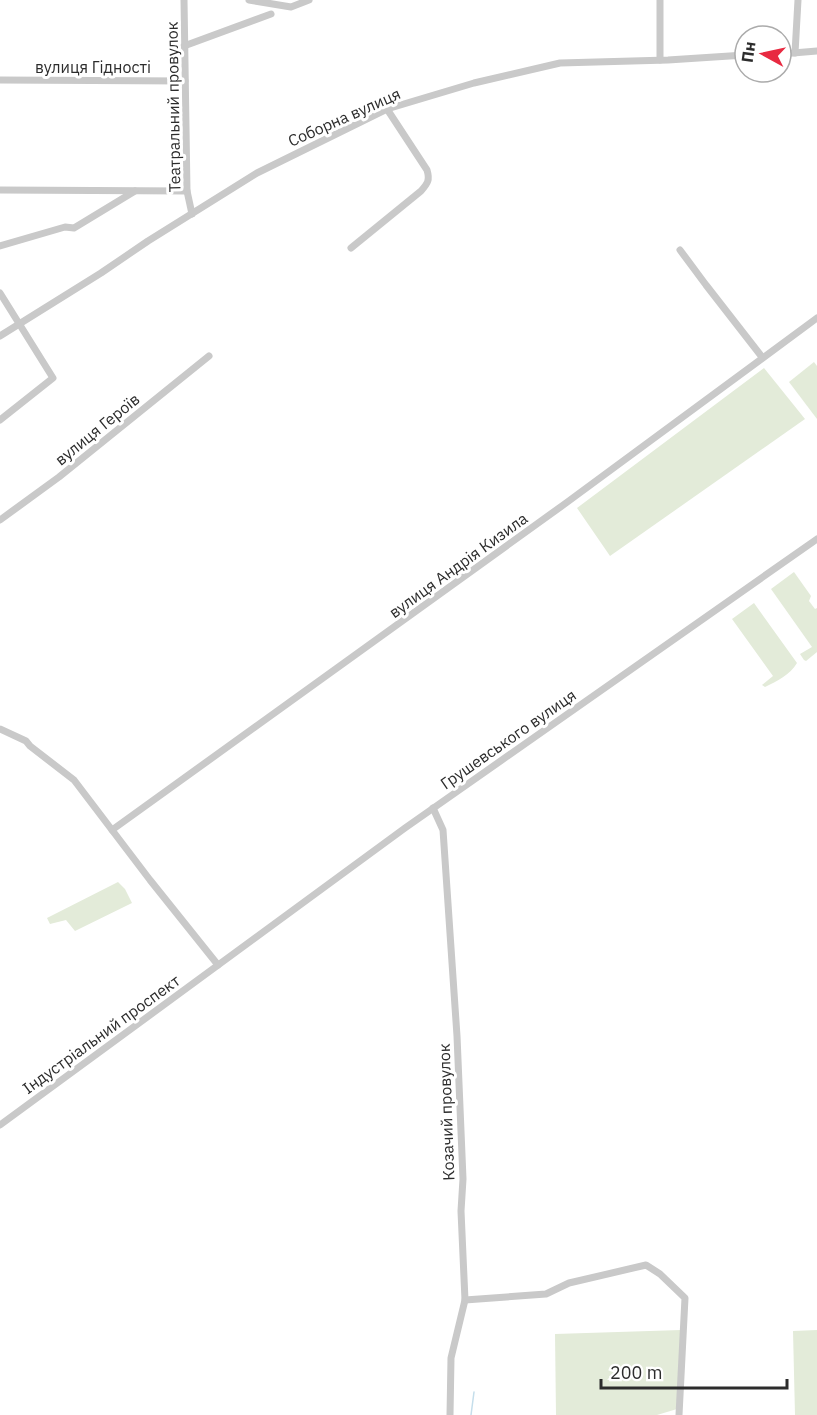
<svg xmlns="http://www.w3.org/2000/svg" width="817" height="1415" viewBox="0 0 817 1415" font-family="'IBM Plex Sans',sans-serif">
  <rect width="100%" height="100%" fill="#fff"/>
  <g fill="#e3ebd9">
    <polygon points="814,362 817,366 817,419 789,382"/>
    <polygon points="764,368 805,419 610,556 577,508"/>
    <polygon points="794,572 811,596 809,601 815,609 817,608 817,652 806,661 804,660 800,654 812,647 771,589"/>
    <path d="M754,603L797,663C790,675 777,681 765,687L762,685L773,676L732,619Z"/>
    <polygon points="118,882 125,889 132,903 75,931 66,920 50,924 47,918"/>
    <polygon points="681,1330 677,1409 657,1415 556,1415 555,1334"/>
    <polygon points="817,1330 817,1415 795,1415 793,1331"/>
  </g>
  <g fill="none" stroke-linecap="round" stroke-linejoin="round">
    <polyline stroke="#c5deeb" stroke-width="1.5" points="471,1415 474,1392"/>
    <g stroke="#c9c9c9" stroke-width="7">
      <polyline points="184,0 187,191 192,214"/>
      <polyline points="249,0 291,7 309,0"/>
      <polyline points="184,46 271,14"/>
      <polyline points="795,53 798,0"/>
      <polyline points="781,54 817,51"/>
      <polyline points="660,60 660,0"/>
      <polyline points="0,80 185,81"/>
      <polyline points="0,190 187,191"/>
      <polyline points="0,246 65,227 74,228 135,191"/>
      <path d="M351,248L421,191C428,183 430,180 427,170L387,109"/>
      <polyline points="680,250 706,285 762,357"/>
      <polyline points="0,293 53,378 0,420"/>
      <polyline points="0,336 101,273 148,241 257,173 387,109 474,83 560,63 668,60 745,55"/>
      <polyline points="0,520 59,477 209,356"/>
      <polyline points="0,729 26,741 30,746 74,780 150,880 218,965"/>
      <polyline points="433,808 443,830 457,1036 463,1179 461,1211 465,1300 451,1358 450,1415"/>
      <polyline points="112,830 566,503 817,318"/>
      <polyline points="0,1125 405,828 817,539"/>
      <polyline points="465,1300 546,1294 569,1283 646,1265 660,1274 685,1298 679,1415"/>
    </g>
  </g>
  <g text-anchor="middle" stroke-width="6" stroke-linejoin="round" paint-order="stroke">
    <g font-size="16" fill="#2c2c2c" stroke="#fff">
      <text x="93" y="73">вулиця Гідності</text>
      <text transform="translate(173 107) rotate(-91)" y="6">Театральний провулок</text>
      <text transform="translate(344 117) rotate(-24)" y="6">Соборна вулиця</text>
      <text transform="translate(97 429) rotate(-39)" y="6">вулиця Героїв</text>
      <text transform="translate(458 565) rotate(-36)" y="6">вулиця Андрія Кизила</text>
      <text transform="translate(508 739) rotate(-35)" y="6">Грушевського вулиця</text>
      <text transform="translate(101 1034) rotate(-36)" y="6">Індустріальний проспект</text>
      <text transform="translate(446 1112) rotate(-92)" y="6">Козачий провулок</text>
    </g>
  </g>
  <g transform="translate(763 54) rotate(278)"><circle r="28" fill="#ffffff" stroke="#ababab" stroke-width="1.5"/>
  <path d="M0-4.5L10 22L0 15L-10 22Z" fill="#e82a41"/>
  <text y="-9" font-size="16" font-weight="bold" text-anchor="middle" fill="#2c2c2c">Пн</text>
  </g>
  <path d="M601 1379v9h186v-9" fill="none" stroke="#2c2c2c" stroke-width="3"/>
  <text x="610" y="1379" font-size="18" fill="#2c2c2c" stroke="#ffffff" stroke-width="4.5" paint-order="stroke">200 m</text>
</svg>
